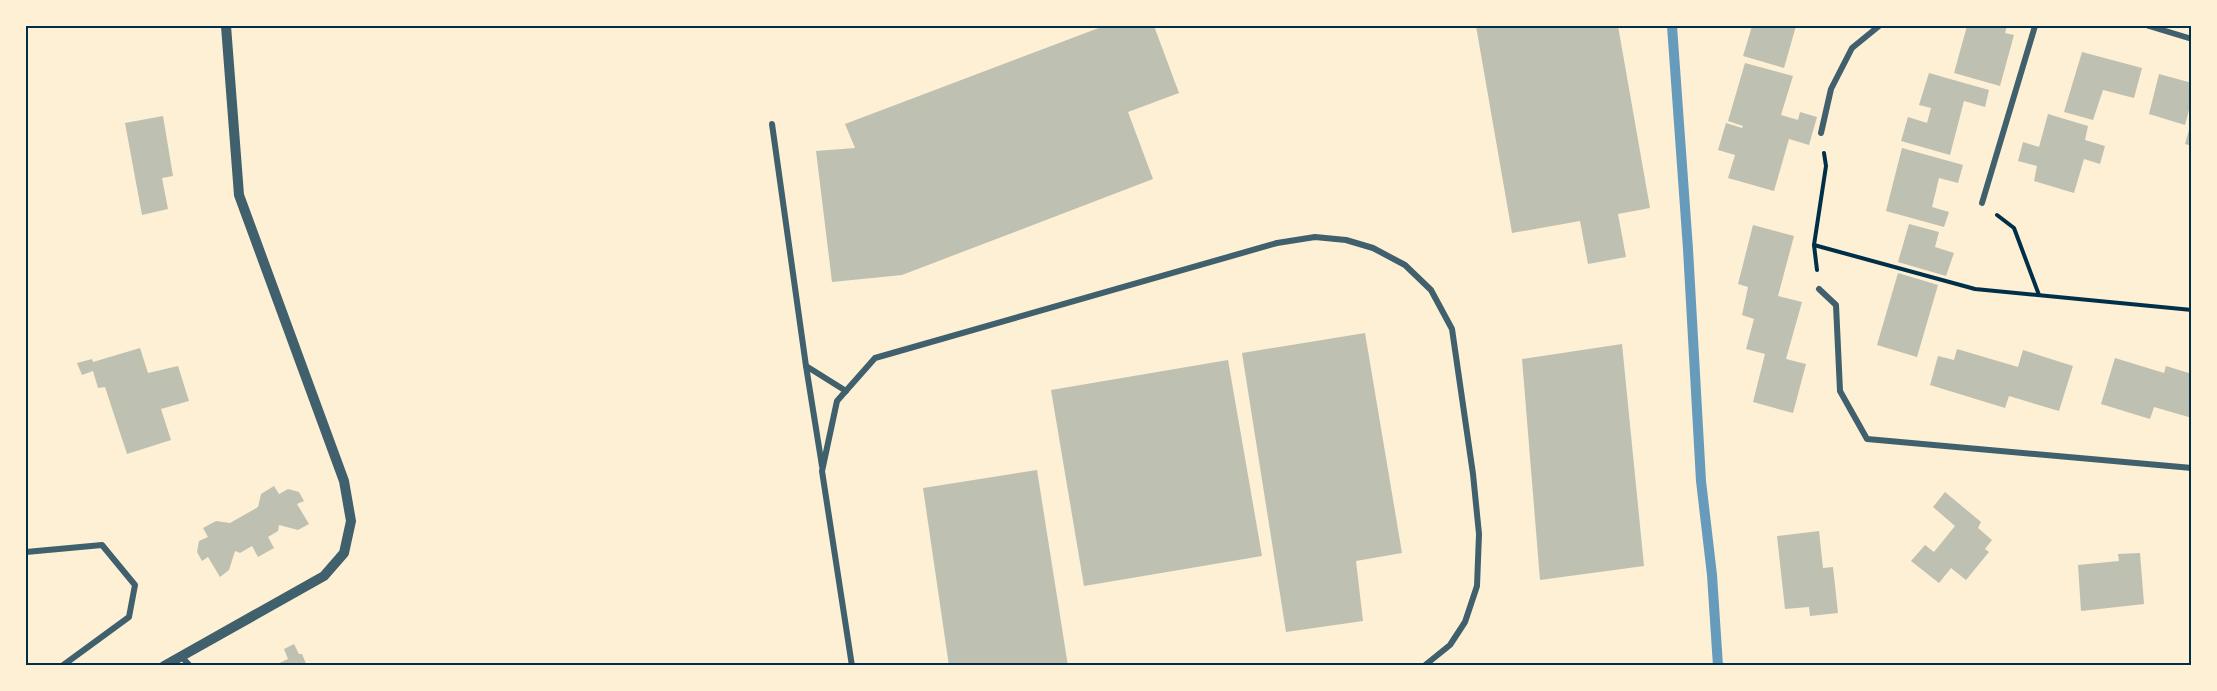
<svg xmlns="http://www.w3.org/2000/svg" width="2217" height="691" viewBox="0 0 2217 691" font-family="'DM Sans',sans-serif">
  <rect width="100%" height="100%" fill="#fdf0d5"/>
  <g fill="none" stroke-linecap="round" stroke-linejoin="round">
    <polyline stroke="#669bbc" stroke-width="10" points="1672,26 1688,249 1701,481 1712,575 1718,666"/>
  </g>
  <g fill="#bec0b2">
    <polygon points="1104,26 1154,26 1179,93 1128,112 1153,179 902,275 832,282 816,151 855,148 845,124"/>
    <polygon points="1476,26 1618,26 1650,208 1618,214 1626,257 1588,264 1580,221 1512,233"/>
    <polygon points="1752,26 1796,26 1784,68 1743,56"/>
    <polygon points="1967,26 2007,26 2005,33 2014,35 2000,86 1954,73"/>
    <polygon points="2082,52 2142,68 2134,98 2103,90 2093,120 2064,112"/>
    <polygon points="1745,63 1793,76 1781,115 1798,120 1800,112 1817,117 1809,145 1789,139 1774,191 1728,178 1735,155 1718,150 1726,123 1742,128 1743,126 1728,121"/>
    <polygon points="1929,73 1989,90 1985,107 1964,101 1950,155 1901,141 1908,117 1927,123 1931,108 1919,105"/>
    <polygon points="2159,74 2192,83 2192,99 2185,125 2149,114"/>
    <polygon points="2048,114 2088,126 2085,140 2105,146 2100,164 2084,159 2074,193 2034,181 2037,166 2018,161 2023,142 2039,147"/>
    <polygon points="163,116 173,176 162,178 168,209 142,215 125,123"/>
    <polygon points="2191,123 2192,123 2192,146 2185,144"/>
    <polygon points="1902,148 1963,165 1958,183 1939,178 1932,207 1949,212 1944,227 1886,211"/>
    <polygon points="1909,224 1939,232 1935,247 1954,253 1946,276 1898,262"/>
    <polygon points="1753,225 1794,236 1778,296 1802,302 1786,359 1806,364 1793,413 1753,402 1765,354 1746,349 1754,319 1742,315 1748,287 1738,284"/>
    <polygon points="1898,273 1938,285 1917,357 1877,345"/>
    <polygon points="1365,333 1402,553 1356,561 1363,621 1286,632 1242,353"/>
    <polygon points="1622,344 1644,566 1540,580 1522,359"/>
    <polygon points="140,348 148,373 178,366 189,401 161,409 171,440 127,454 105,387 98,388 93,371 82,375 77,363 92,359 93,362"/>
    <polygon points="1957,349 2018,367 2023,350 2073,366 2059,411 2009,396 2005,408 1930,385 1938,356 1954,360"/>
    <polygon points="2115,358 2164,373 2166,366 2192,374 2192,418 2154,407 2150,419 2101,404"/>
    <polygon points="1228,360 1262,556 1084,586 1051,390"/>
    <polygon points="1037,470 1068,666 949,666 923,488"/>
    <polygon points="274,486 279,494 288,489 299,492 304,501 297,504 309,524 298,530 279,525 278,531 268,537 274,548 258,557 252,546 240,553 235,551 229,570 220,577 208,557 202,561 197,552 199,541 208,537 203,528 216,521 230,523 258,507 261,494"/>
    <polygon points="1945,492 1981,522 1978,528 1992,540 1985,549 1989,552 1966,580 1951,568 1939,583 1911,561 1925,545 1934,552 1955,526 1933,507"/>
    <polygon points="1819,531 1823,568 1833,567 1838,613 1810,616 1809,607 1785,609 1777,536"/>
    <polygon points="2140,553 2144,604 2081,611 2078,565 2119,561 2118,554"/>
    <polygon points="294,644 299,654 302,654 307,666 273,666 288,659 284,649"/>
  </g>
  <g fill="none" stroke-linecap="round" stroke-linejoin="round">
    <g stroke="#003049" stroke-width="4">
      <polyline points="1997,215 2014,228 2039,295"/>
      <polyline points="1814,245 1975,289 2192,310"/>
      <polyline points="1817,270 1814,245 1826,166 1824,153"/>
    </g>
    <g stroke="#3f606c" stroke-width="6">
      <polyline points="2149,26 2192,39"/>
      <polyline points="772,124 806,366 846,391"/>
      <polyline points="1821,133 1831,89 1852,48 1879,26"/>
      <polyline points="1982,203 2035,26"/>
      <polyline points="1819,289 1836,305 1840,391 1867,439 2192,468"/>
      <polyline points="806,366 822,466"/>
      <polyline points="26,552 102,545 135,585 129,617 62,666"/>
      <polyline points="181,656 190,666"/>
      <polyline points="852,666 822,471 837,401 875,358 1277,243 1315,237 1346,240 1373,248 1405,265 1431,290 1452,329 1473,474 1479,534 1477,586 1465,622 1450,645 1424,666"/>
    </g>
    <polyline stroke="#3f606c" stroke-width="10" points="164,666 324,576 344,553 351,521 344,481 239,195 226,26"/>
  </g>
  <rect width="2217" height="691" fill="none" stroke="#fdf0d5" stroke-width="54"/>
  <rect x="27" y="27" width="2163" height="637" fill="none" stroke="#003049" stroke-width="2"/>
</svg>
